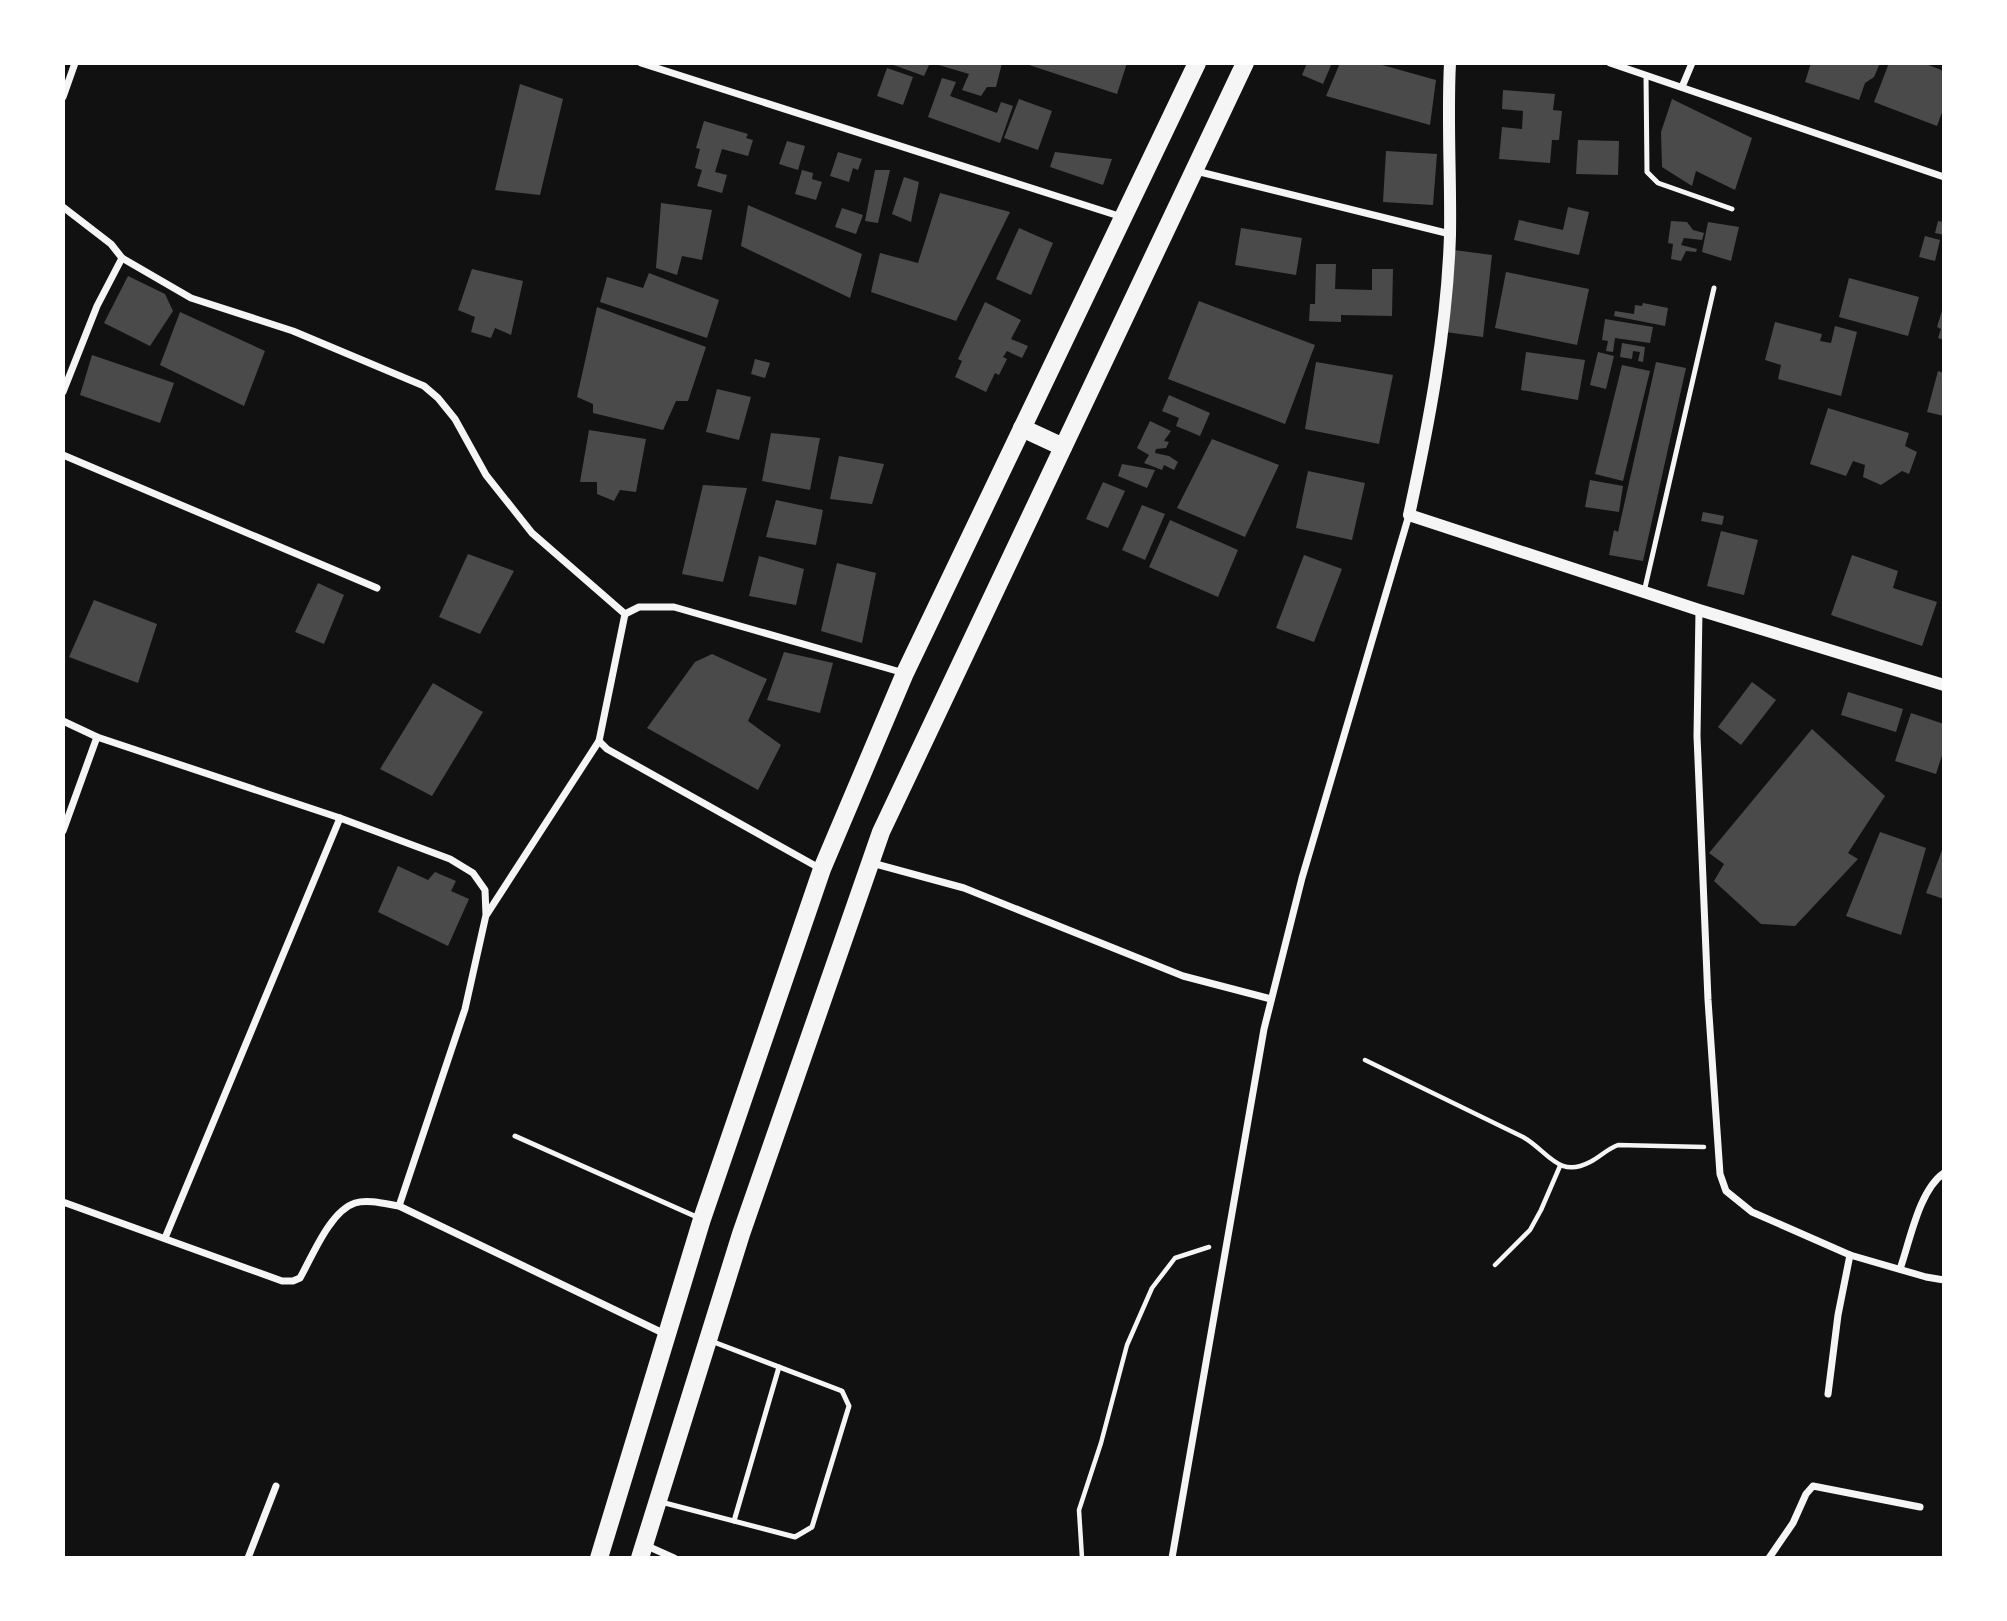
<svg xmlns="http://www.w3.org/2000/svg" width="2007" height="1621" viewBox="0 0 2007 1621" font-family="Ubuntu,sans-serif">
  <rect width="100%" height="100%" fill="#111"/>
  <g fill="#4a4a4a">
    <polygon points="888,63 930,63 924,76"/>
    <polygon points="932,63 1002,63 996,87 987,87 981,96 962,90 969,74"/>
    <polygon points="1023,63 1127,63 1117,94"/>
    <polygon points="1307,63 1332,63 1323,84 1302,75"/>
    <polygon points="1340,63 1375,63 1436,80 1430,125 1326,96"/>
    <polygon points="1811,63 1880,63 1874,77 1865,83 1859,100 1805,82"/>
    <polygon points="1889,63 1923,63 1944,71 1944,107 1937,126 1874,102"/>
    <polygon points="887,68 913,77 903,105 877,96"/>
    <polygon points="942,78 956,82 950,96 997,113 1001,102 1013,106 1000,143 928,117"/>
    <polygon points="520,84 563,99 540,195 495,190"/>
    <polygon points="1503,90 1555,94 1553,110 1562,111 1559,140 1552,140 1550,163 1499,159 1502,127 1522,129 1523,111 1502,109"/>
    <polygon points="1019,99 1052,111 1038,150 1004,138"/>
    <polygon points="1672,99 1752,138 1735,190 1696,171 1692,186 1662,167 1661,132"/>
    <polygon points="704,121 748,134 746,138 753,140 748,156 722,149 715,172 727,175 722,193 697,186 702,170 695,168 700,149 696,148"/>
    <polygon points="1578,140 1619,141 1618,175 1576,174"/>
    <polygon points="787,141 805,146 798,170 779,164"/>
    <polygon points="1386,151 1437,154 1433,205 1383,202"/>
    <polygon points="838,152 862,159 858,170 853,168 849,182 830,176"/>
    <polygon points="1055,152 1112,159 1103,185 1050,167"/>
    <polygon points="802,170 813,173 812,179 822,182 816,200 795,194"/>
    <polygon points="875,170 890,170 878,223 865,221"/>
    <polygon points="904,177 919,182 911,222 892,214"/>
    <polygon points="940,193 1010,212 956,321 871,292 880,253 918,263"/>
    <polygon points="661,203 712,210 702,260 682,256 677,275 656,268"/>
    <polygon points="748,205 862,254 850,298 741,246"/>
    <polygon points="1568,207 1589,212 1579,255 1514,240 1519,220 1563,230"/>
    <polygon points="842,208 863,215 856,234 835,227"/>
    <polygon points="1671,221 1687,222 1693,230 1704,233 1702,240 1684,238 1681,245 1697,249 1696,252 1686,251 1681,261 1671,259 1673,244 1668,243"/>
    <polygon points="1938,221 1944,222 1944,235 1935,233"/>
    <polygon points="1708,222 1739,227 1731,261 1702,252"/>
    <polygon points="1019,228 1053,243 1031,295 996,279"/>
    <polygon points="1241,228 1302,238 1296,275 1235,265"/>
    <polygon points="1925,236 1940,240 1935,261 1919,257"/>
    <polygon points="1454,250 1492,255 1483,337 1445,332"/>
    <polygon points="1316,264 1336,264 1335,289 1372,290 1372,269 1393,269 1392,316 1341,315 1341,322 1309,321 1310,304 1315,304"/>
    <polygon points="472,269 523,281 511,335 495,328 491,338 471,332 475,317 458,310"/>
    <polygon points="1506,272 1589,289 1577,345 1495,328"/>
    <polygon points="649,273 719,300 707,338 600,302 607,277 643,288"/>
    <polygon points="128,276 165,294 173,311 150,346 104,323"/>
    <polygon points="1849,278 1919,297 1908,336 1839,317"/>
    <polygon points="1199,301 1315,345 1285,424 1168,379"/>
    <polygon points="985,302 1021,320 1011,339 1028,346 1022,358 1007,351 1003,357 1007,359 999,375 995,373 986,392 955,377 962,361 958,359"/>
    <polygon points="1643,303 1668,308 1665,326 1614,316 1615,311 1634,314 1635,305 1642,306"/>
    <polygon points="1944,304 1944,340 1938,338 1941,329 1937,327"/>
    <polygon points="597,307 706,347 688,401 676,401 663,430 593,413 593,404 577,397"/>
    <polygon points="180,312 265,351 244,406 160,365"/>
    <polygon points="1605,319 1653,327 1650,343 1615,338 1613,352 1606,351 1608,341 1602,340"/>
    <polygon points="1775,322 1822,334 1820,341 1831,343 1835,326 1857,332 1841,396 1778,379 1781,365 1765,360"/>
    <polygon points="1622,343 1645,347 1643,362 1638,361 1640,352 1633,351 1632,359 1620,357"/>
    <polygon points="1526,352 1585,360 1578,400 1521,390"/>
    <polygon points="1598,352 1614,356 1606,389 1590,385"/>
    <polygon points="92,355 174,383 160,423 80,395"/>
    <polygon points="755,359 770,363 765,378 751,374"/>
    <polygon points="1316,362 1393,375 1379,444 1305,429"/>
    <polygon points="1656,362 1686,368 1643,561 1609,555 1614,530 1618,532"/>
    <polygon points="1622,365 1650,371 1623,481 1595,474"/>
    <polygon points="1938,371 1944,373 1944,416 1927,412"/>
    <polygon points="717,389 751,397 739,440 706,432"/>
    <polygon points="1169,395 1210,413 1200,436 1176,426 1179,418 1162,411"/>
    <polygon points="1828,408 1909,433 1905,446 1917,452 1909,474 1902,471 1881,485 1863,477 1865,465 1853,461 1846,476 1810,464"/>
    <polygon points="1150,421 1171,431 1164,441 1169,442 1166,448 1156,449 1155,453 1169,456 1178,462 1174,470 1164,465 1162,470 1144,463 1149,455 1137,448"/>
    <polygon points="589,430 646,439 636,492 620,490 614,501 597,494 597,482 580,482"/>
    <polygon points="771,433 820,438 810,490 762,481"/>
    <polygon points="1212,439 1279,465 1245,537 1177,508"/>
    <polygon points="839,456 884,464 872,504 830,499"/>
    <polygon points="1122,464 1155,470 1147,488 1118,476"/>
    <polygon points="1308,471 1365,483 1352,540 1296,528"/>
    <polygon points="1590,480 1623,486 1619,512 1585,507"/>
    <polygon points="1103,482 1125,491 1108,528 1086,519"/>
    <polygon points="703,485 747,488 723,582 682,574"/>
    <polygon points="776,500 823,510 816,545 766,537"/>
    <polygon points="1142,505 1165,514 1145,560 1122,550"/>
    <polygon points="1703,512 1724,516 1722,525 1701,521"/>
    <polygon points="1170,520 1238,550 1218,597 1149,567"/>
    <polygon points="1721,531 1758,540 1744,595 1707,586"/>
    <polygon points="468,554 514,571 480,634 439,617"/>
    <polygon points="1304,555 1342,569 1314,642 1276,628"/>
    <polygon points="1852,555 1898,571 1893,588 1937,602 1922,646 1831,615"/>
    <polygon points="759,556 804,569 796,605 749,596"/>
    <polygon points="837,563 876,573 862,643 821,631"/>
    <polygon points="318,583 344,595 324,644 295,632"/>
    <polygon points="94,600 157,624 138,683 69,657"/>
    <polygon points="784,652 833,663 820,713 767,700"/>
    <polygon points="712,654 767,679 748,721 781,745 758,790 647,728 695,662"/>
    <polygon points="1752,682 1776,700 1741,745 1718,727"/>
    <polygon points="433,683 483,712 432,796 380,769"/>
    <polygon points="1848,692 1903,709 1896,732 1841,715"/>
    <polygon points="1911,713 1944,724 1944,749 1936,774 1895,761"/>
    <polygon points="1812,729 1885,796 1848,853 1858,859 1795,926 1761,924 1714,881 1724,864 1709,853"/>
    <polygon points="1880,832 1926,848 1901,935 1846,916"/>
    <polygon points="1944,845 1944,899 1926,893"/>
    <polygon points="398,866 428,880 435,872 456,881 451,891 469,899 448,946 378,912"/>
  </g>
  <g fill="none" stroke-linecap="round" stroke-linejoin="round">
    <g stroke="#f5f5f5" stroke-width="4.5">
      <path d="M1365,1060L1523,1137C1548,1151 1558,1179 1590,1162C1600,1157 1607,1149 1618,1145L1704,1147"/>
      <polyline points="1495,1265 1530,1230 1541,1210 1560,1166"/>
      <polyline points="1082,1558 1079,1510 1101,1443 1127,1345 1152,1288 1175,1258 1209,1247"/>
    </g>
    <g stroke="#f5f5f5" stroke-width="5">
      <polyline points="1646,75 1647,172 1658,183 1732,209"/>
      <polyline points="1644,592 1714,288"/>
      <polyline points="515,1136 699,1218"/>
      <polyline points="661,1502 795,1537 812,1527 849,1406 842,1391 711,1341"/>
      <polyline points="734,1521 779,1367"/>
    </g>
    <g stroke="#f5f5f5" stroke-width="7">
      <polyline points="641,63 1122,217"/>
      <polyline points="1610,63 1944,177"/>
      <polyline points="1682,87 1692,63"/>
      <polyline points="63,97 75,63"/>
      <polyline points="1196,171 1450,234"/>
      <polyline points="63,207 111,244 122,258 97,306 63,392"/>
      <polyline points="122,258 191,298 293,331 424,386 438,398 455,419 486,475 532,533 625,614 599,741 607,749 821,869"/>
      <polyline points="63,455 377,588"/>
      <polyline points="1699,610 1697,736 1708,1000 1720,1174 1726,1191 1752,1212 1850,1255 1926,1277 1944,1280"/>
      <polyline points="625,614 639,607 674,607 904,673"/>
      <polyline points="63,721 97,737 340,818 450,859 473,873 485,890 486,915 465,1009 399,1206"/>
      <polyline points="63,831 97,737"/>
      <polyline points="872,863 964,888 1183,976 1271,999"/>
      <polyline points="487,914 599,741"/>
      <path d="M63,1202L282,1281H293L300,1278C312,1257 330,1211 355,1203C368,1199 386,1204 399,1206L665,1334"/>
      <polyline points="165,1238 340,818"/>
      <path d="M1900,1269C1910,1241 1919,1190 1944,1173"/>
      <polyline points="1828,1394 1838,1315 1850,1255"/>
      <polyline points="645,1545 674,1558"/>
      <polyline points="248,1558 276,1486"/>
      <polyline points="1172,1558 1264,1029 1302,878 1409,515"/>
      <polyline points="1769,1558 1793,1523 1806,1494 1813,1486 1920,1507"/>
    </g>
    <path stroke="#f5f5f5" stroke-width="12" d="M1450,63C1447,120 1451,177 1450,235C1447,330 1429,423 1409,515L1699,610L1944,685"/>
    <g stroke="#f5f5f5" stroke-width="18">
      <polyline points="1022,428 1063,447"/>
      <polyline points="599,1558 702,1219 822,869 905,673 1197,63"/>
      <polyline points="640,1558 741,1234 881,832 1245,63"/>
    </g>
  </g>
  <rect width="2007" height="1621" fill="none" stroke="#ffffff" stroke-width="130"/>
</svg>
